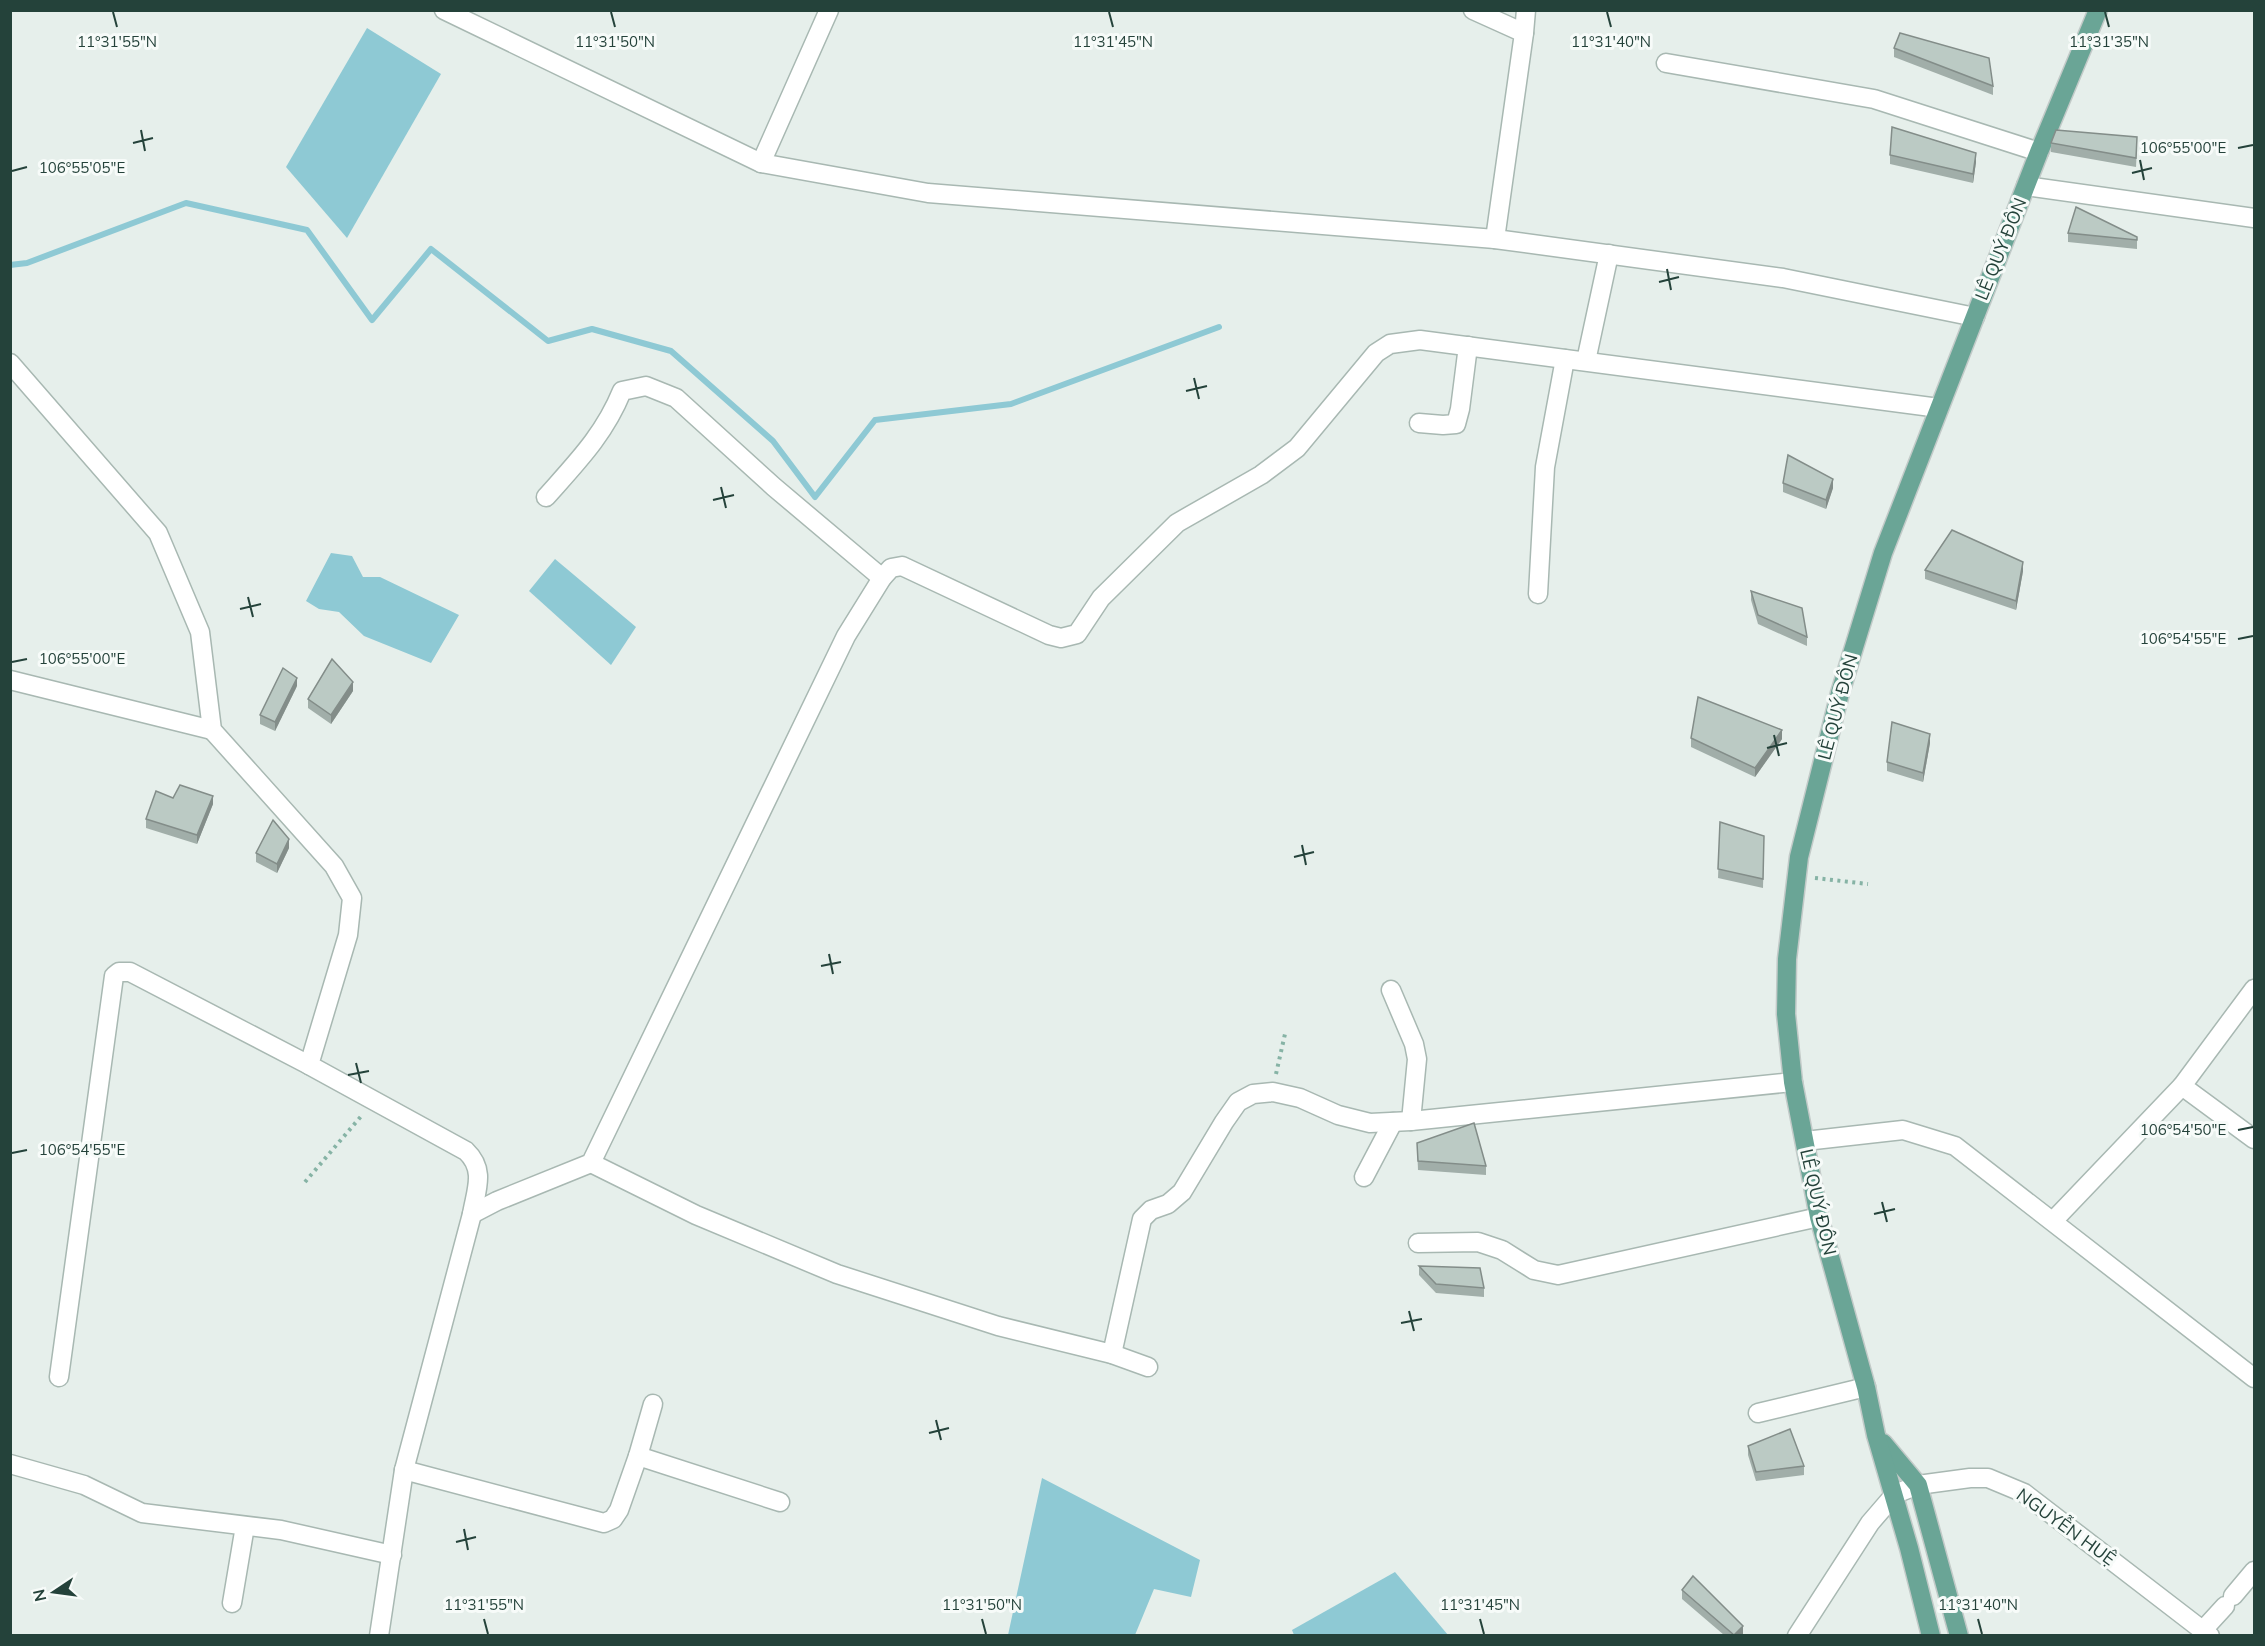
<svg xmlns="http://www.w3.org/2000/svg" width="2265" height="1646" viewBox="0 0 2265 1646" font-family="Mulish,sans-serif">
  <rect width="100%" height="100%" fill="#e6efeb"/>
  <g fill="#8ec9d4">
    <polygon points="367,28 441,74 347,238 286,167"/>
    <polygon points="331,553 352,556 363,577 380,577 459,615 431,663 364,636 339,612 319,609 306,601"/>
    <polygon points="555,559 636,627 611,665 529,591"/>
    <polygon points="1042,1478 1200,1560 1191,1597 1154,1589 1135,1635 1008,1635"/>
    <polygon points="1395,1572 1448,1635 1294,1635 1292,1630"/>
  </g>
  <g fill="none" stroke-linecap="round" stroke-linejoin="round">
    <polyline stroke="#8ec9d4" stroke-width="6" points="10,265 27,263 186,203 307,230 372,320 431,249 548,341 592,329 671,351 773,441 815,497 875,420 1011,404 1219,327"/>
    <g stroke="#a8b8b2" stroke-width="21">
      <g id="minor">
        <polyline points="444,10 761,163 928,193 1495,239 1783,278 1975,317"/>
        <polyline points="1473,10 1524,33 1495,239"/>
        <polyline points="1524,33 1526,10"/>
        <polyline points="1666,63 1874,99 2039,152"/>
        <polyline points="761,163 829,10"/>
        <polyline points="2026,186 2254,218"/>
        <polyline points="1586,361 1609,254"/>
        <path d="M10,363L158,533L200,632L212,730L334,866L352,898L348,935L309,1065L466,1151C486,1170 476,1190 472,1214L404,1470L379,1636"/>
        <polyline points="1419,423 1443,425 1456,424 1460,409 1468,346"/>
        <path d="M546,497C577,462 604,435 622,391L646,386L676,398L774,487L882,578"/>
        <polyline points="1538,594 1545,467 1565,359"/>
        <polyline points="10,680 212,730"/>
        <polyline points="2254,989 2182,1086 2254,1139"/>
        <polyline points="1391,990 1414,1044 1417,1059 1411,1121"/>
        <polyline points="1805,1141 1903,1130 1955,1146 2254,1378"/>
        <polyline points="591,1163 696,1215 837,1274 998,1326 1112,1354 1148,1367"/>
        <polyline points="1364,1177 1393,1122"/>
        <polyline points="472,1214 497,1201 591,1163 846,636 882,578 891,568 902,566 1049,635 1061,638 1077,634 1101,598 1177,523 1261,475 1297,448 1376,353 1390,344 1420,340 1939,408"/>
        <polyline points="2053,1221 2182,1086"/>
        <polyline points="1418,1243 1478,1242 1502,1250 1534,1270 1558,1275 1819,1217"/>
        <polyline points="1112,1354 1142,1219 1151,1210 1168,1204 1182,1192 1224,1122 1238,1102 1253,1094 1273,1092 1300,1098 1338,1115 1370,1123 1411,1121 1793,1082"/>
        <polyline points="59,1377 114,976 119,972 130,972 309,1065"/>
        <polyline points="1758,1413 1866,1387"/>
        <polyline points="638,1456 653,1404"/>
        <polyline points="10,1464 84,1485 142,1513 281,1530 392,1555"/>
        <polyline points="404,1470 604,1523 613,1519 619,1510 638,1456 780,1502"/>
        <polyline points="2233,1596 2254,1571"/>
        <polyline points="232,1603 245,1526"/>
        <polyline points="2203,1630 2225,1606"/>
        <polyline points="1797,1636 1870,1523 1895,1494 1918,1485 1970,1478 1988,1478 2024,1493 2210,1636"/>
      </g>
    </g>
    <g stroke="#c2cac8" stroke-width="21">
      <g id="major">
        <polyline points="1883,1443 1918,1485 1959,1636"/>
        <polyline points="1931,1636 1909,1548 1876,1435 1866,1387 1819,1217 1793,1082 1786,1014 1787,959 1799,857 1840,693 1883,553 2039,152 2098,10"/>
      </g>
    </g>
    <g stroke="#86b3a5" stroke-width="4" stroke-dasharray="3 4.5" stroke-linecap="butt">
      <polyline points="1815,878 1868,884"/>
      <polyline points="1276,1074 1285,1034"/>
      <polyline points="305,1182 363,1114"/>
    </g>
    <use href="#minor" stroke="#fff" stroke-width="18"/>
    <use href="#major" stroke="#6aa596" stroke-width="18"/>
  </g>
  <g fill="#a1aea9">
    <polygon points="1894,48 1993,86 1993,95 1894,57"/>
    <polygon points="2051,143 2137,146 2136,167 2051,152"/>
    <polygon points="1890,155 1976,162 1973,183 1890,164"/>
    <polygon points="2068,233 2137,237 2137,249 2068,242"/>
    <polygon points="1783,483 1833,488 1826,509 1783,492"/>
    <polygon points="1925,570 2023,571 2016,610 1925,579"/>
    <polygon points="1751,591 1807,637 1807,646 1758,624 1751,600"/>
    <polygon points="297,686 275,731 260,724 260,715"/>
    <polygon points="353,691 331,724 308,708 308,699"/>
    <polygon points="1691,738 1782,739 1755,777 1691,747"/>
    <polygon points="1930,743 1923,782 1887,771 1887,762"/>
    <polygon points="173,798 213,804 197,844 146,828 146,819"/>
    <polygon points="1720,822 1764,845 1763,888 1718,878"/>
    <polygon points="289,848 277,873 256,862 256,853"/>
    <polygon points="1417,1143 1486,1166 1486,1175 1418,1170"/>
    <polygon points="1419,1266 1484,1288 1484,1297 1436,1293 1419,1275"/>
    <polygon points="1748,1446 1804,1466 1804,1475 1756,1481 1748,1455"/>
    <polygon points="1682,1590 1743,1635 1724,1635 1682,1599"/>
  </g>
  <g fill="#838d89">
    <polygon points="1976,153 1976,162 1973,183 1973,174"/>
    <polygon points="1833,479 1833,488 1826,509 1826,500"/>
    <polygon points="2023,562 2023,571 2016,610 2016,601"/>
    <polygon points="297,678 297,686 275,731 275,722"/>
    <polygon points="353,682 353,691 331,724 331,715"/>
    <polygon points="1782,730 1782,739 1755,777 1755,768"/>
    <polygon points="1930,734 1930,743 1923,782 1923,773"/>
    <polygon points="213,796 213,804 197,844 197,835"/>
    <polygon points="289,839 289,848 277,873 277,864"/>
    <polygon points="1743,1626 1743,1635 1734,1635"/>
  </g>
  <g fill="#bbcac4" stroke="#838d89" stroke-width="1.5">
    <polygon points="1900,33 1989,58 1993,86 1894,48"/>
    <polygon points="1892,127 1976,153 1973,174 1890,155"/>
    <polygon points="2056,130 2137,137 2136,158 2051,143"/>
    <polygon points="2076,207 2137,237 2137,240 2068,233"/>
    <polygon points="1788,455 1833,479 1826,500 1783,483"/>
    <polygon points="1952,530 2023,562 2016,601 1925,570"/>
    <polygon points="1751,591 1802,608 1807,637 1758,615"/>
    <polygon points="332,659 353,682 331,715 308,699"/>
    <polygon points="283,668 297,678 275,722 260,715"/>
    <polygon points="1698,697 1782,730 1755,768 1691,738"/>
    <polygon points="1892,722 1930,734 1923,773 1887,762"/>
    <polygon points="180,785 213,796 197,835 146,819 156,791 173,798"/>
    <polygon points="273,820 289,839 277,864 256,853"/>
    <polygon points="1720,822 1764,836 1763,879 1718,869"/>
    <polygon points="1474,1123 1486,1166 1418,1161 1417,1143"/>
    <polygon points="1419,1266 1480,1268 1484,1288 1436,1284"/>
    <polygon points="1790,1429 1804,1466 1756,1472 1748,1446"/>
    <polygon points="1693,1576 1743,1626 1734,1635 1682,1590"/>
  </g>
  <path fill="none" stroke="#24423a" stroke-width="2" d="M113,12L117,27M611,12L615,27M1109,12L1113,27M1607,12L1611,27M2105,12L2109,27M141,130L145,151M133,143L153,138M2238,148L2253,145M2140,160L2144,180M12,171L27,167M2132,173L2152,168M1667,269L1671,290M1659,282L1679,277M1194,378L1199,399M1186,391L1207,386M721,487L726,508M713,500L734,495M248,597L253,617M240,609L261,604M2238,639L2253,636M12,662L27,659M1774,735L1779,756M1767,748L1787,743M1302,845L1306,865M1294,857L1314,852M829,954L833,974M821,966L841,962M356,1063L361,1083M348,1075L369,1071M2238,1130L2253,1127M12,1153L27,1150M1882,1202L1887,1222M1874,1214L1895,1209M1409,1311L1414,1331M1401,1323L1422,1319M936,1420L941,1440M929,1433L949,1428M464,1529L468,1550M456,1542L476,1537M484,1619L488,1634M982,1619L986,1634M1480,1619L1484,1634M1978,1619L1982,1634"/>
  <g text-anchor="middle" stroke-width="6" stroke-linejoin="round" paint-order="stroke">
    <g font-size="18" fill="#24423a" stroke="#f7fbf9">
      <text transform="translate(2001 249) rotate(-68)" y="6">LÊ QUÝ ĐÔN</text>
      <text transform="translate(1838 707) rotate(-75)" y="6">LÊ QUÝ ĐÔN</text>
      <text transform="translate(1818 1202) rotate(77)" y="6">LÊ QUÝ ĐÔN</text>
      <text transform="translate(2066 1527) rotate(36)" y="6">NGUYỄN HUỆ</text>
    </g>
  </g>
  <g font-size="15" text-anchor="middle" fill="#24423a" stroke="#f7fbf9" stroke-width="6" stroke-linejoin="round" paint-order="stroke">
    <text x="117" y="47">11°31'55"N</text>
    <text x="615" y="47">11°31'50"N</text>
    <text x="1113" y="47">11°31'45"N</text>
    <text x="1611" y="47">11°31'40"N</text>
    <text x="2109" y="47">11°31'35"N</text>
    <text x="2183" y="153">106°55'00"E</text>
    <text x="82" y="173">106°55'05"E</text>
    <text x="2183" y="644">106°54'55"E</text>
    <text x="82" y="664">106°55'00"E</text>
    <text x="2183" y="1135">106°54'50"E</text>
    <text x="82" y="1155">106°54'55"E</text>
    <text x="484" y="1610">11°31'55"N</text>
    <text x="982" y="1610">11°31'50"N</text>
    <text x="1480" y="1610">11°31'45"N</text>
    <text x="1978" y="1610">11°31'40"N</text>
  </g>
  <rect width="2265" height="1646" fill="none" stroke="#24423a" stroke-width="24"/>
  <g transform="translate(54 1592) rotate(257)" stroke="#f7fbf9" stroke-width="4.5" paint-order="stroke">
  <path d="M0-4.5L10 22L0 15L-10 22Z" fill="#24423a"/>
  <text y="-9" font-size="16" font-weight="bold" text-anchor="middle" fill="#24423a">N</text>
  </g>
</svg>
